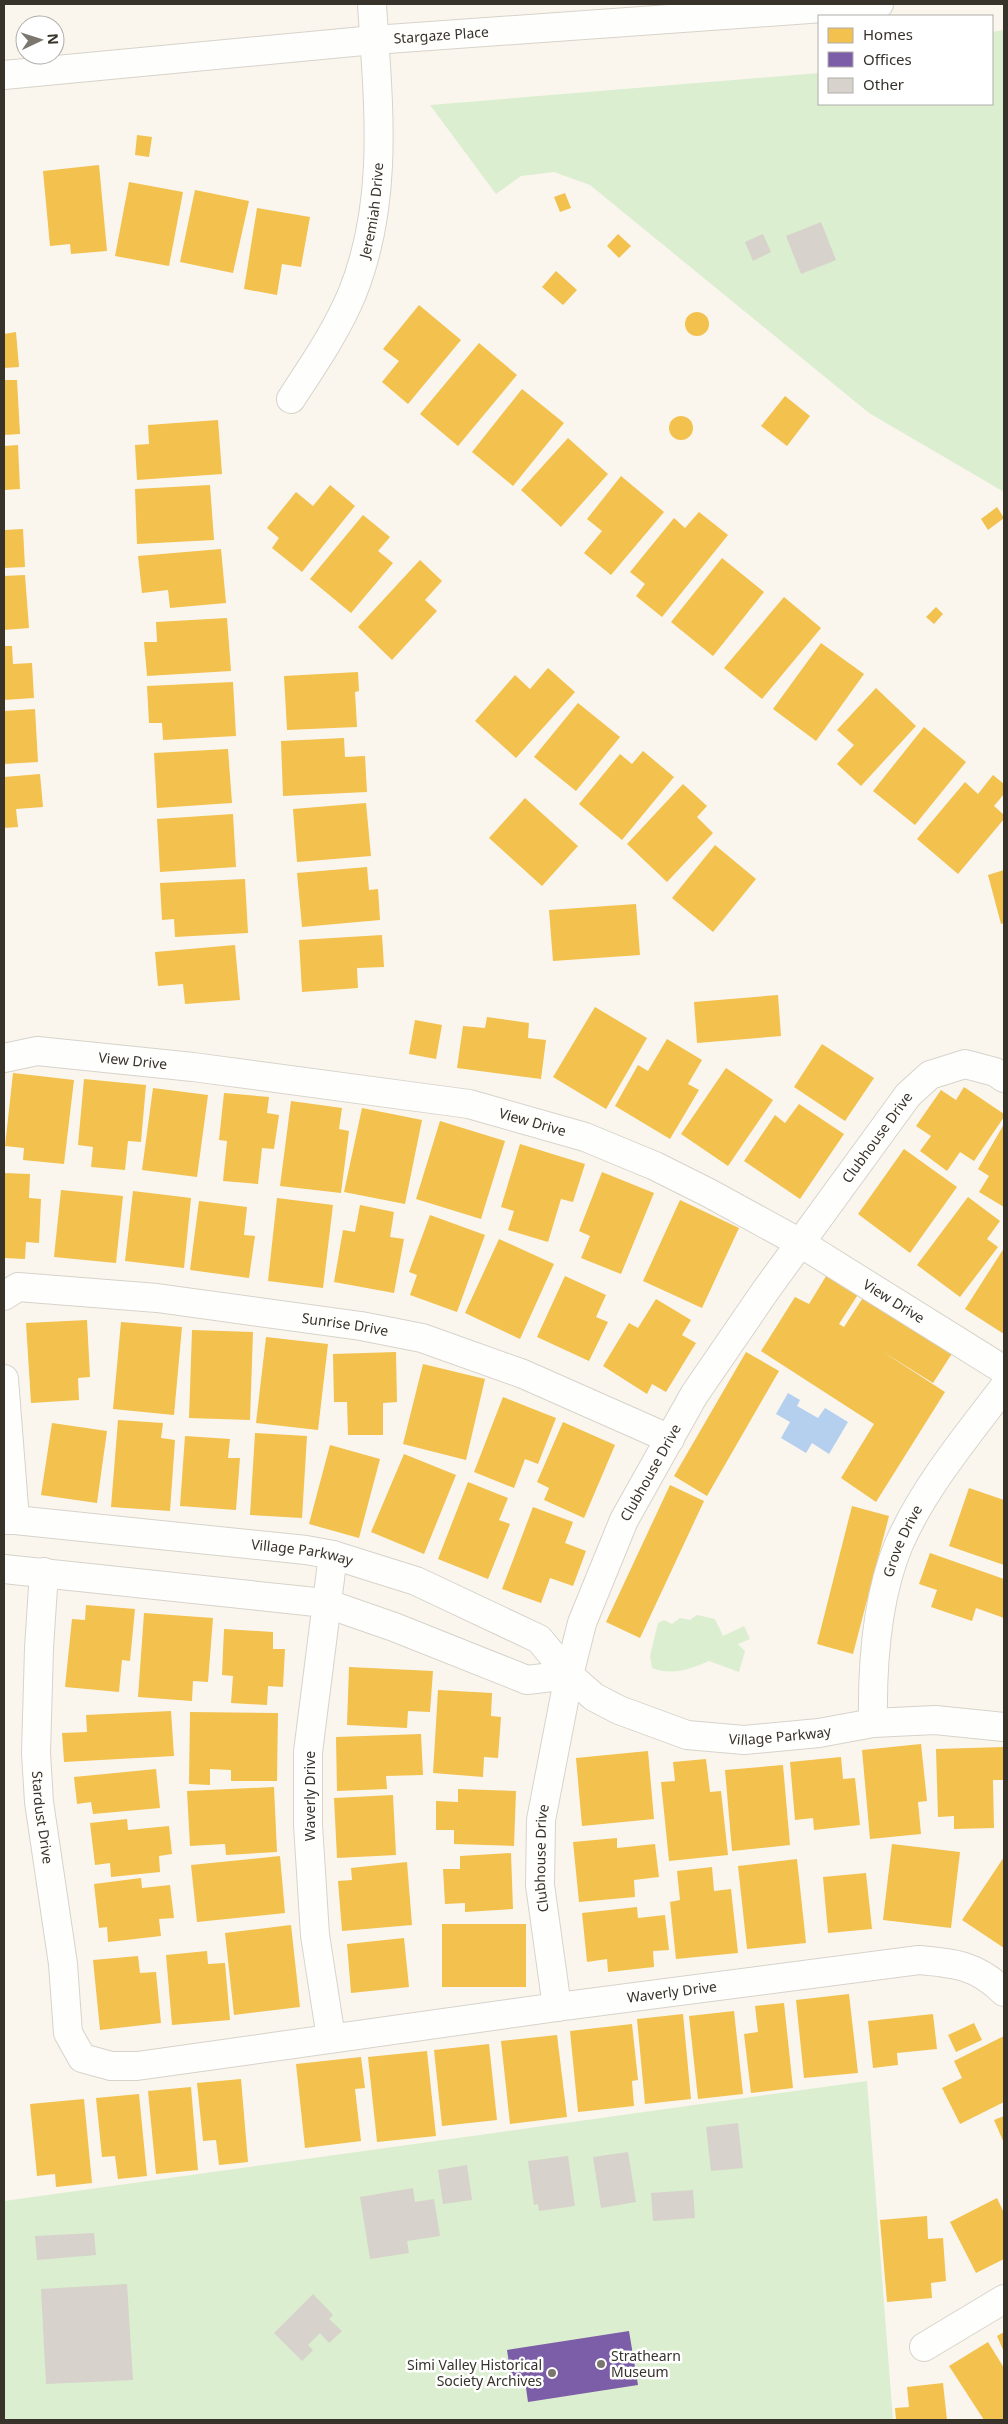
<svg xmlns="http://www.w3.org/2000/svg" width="1008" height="2424" viewBox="0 0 1008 2424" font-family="'Noto Sans',sans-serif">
  <rect width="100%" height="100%" fill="#faf6ee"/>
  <g fill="#dbeecf">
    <polygon points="1004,30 1004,492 869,413 590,185 554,172 521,176 496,194 430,105 819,73 819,104 992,104 992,32"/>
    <path d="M697,1615L715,1619L723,1636L744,1626L750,1639L738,1644L745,1651L739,1672L709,1661C691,1669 671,1676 652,1668L650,1656L658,1623L664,1620L672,1624L680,1618L690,1620Z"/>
    <polygon points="867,2081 893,2420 4,2420 4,2201"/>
  </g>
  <polygon fill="#b5cfef" points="788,1393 800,1400 797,1406 818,1418 825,1408 848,1422 829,1454 812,1443 806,1453 781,1438 790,1422 776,1414"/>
  <g fill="#f2c14e">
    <polygon points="137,135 152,137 149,157 135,155"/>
    <polygon points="99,165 107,251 71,254 70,244 50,246 43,171"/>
    <polygon points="129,182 183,192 169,266 115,256"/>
    <polygon points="195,190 249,201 233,273 180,262"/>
    <polygon points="565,193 571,208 560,212 554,197"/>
    <polygon points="257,208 310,217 301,267 282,264 277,295 244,289"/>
    <polygon points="618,234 631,246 619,258 607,246"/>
    <polygon points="556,271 577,290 563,305 542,287"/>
    <polygon points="419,305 461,340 408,404 382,382 399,361 383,349"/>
    <circle cx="697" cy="324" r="12"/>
    <polygon points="16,332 19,367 4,368 4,334"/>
    <polygon points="479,343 517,375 458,446 420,414"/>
    <polygon points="4,380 17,380 20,434 4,435"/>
    <polygon points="522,389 564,423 513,486 472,452"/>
    <polygon points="785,396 810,416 787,446 761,426"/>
    <circle cx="681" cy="428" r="12"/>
    <polygon points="218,420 222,474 137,480 135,445 149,444 148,425"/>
    <polygon points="568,438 608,474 561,527 521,490"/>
    <polygon points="18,445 20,489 4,490 4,446"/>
    <polygon points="621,476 664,512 611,575 584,553 602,531 587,519"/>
    <polygon points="210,485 214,540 137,544 135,489"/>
    <polygon points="330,485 355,506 302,572 272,548 279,538 267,528 296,492 313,506"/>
    <polygon points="997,507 1004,518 988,530 981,519"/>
    <polygon points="699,512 728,535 662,617 636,596 645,584 630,572 674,518 685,528"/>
    <polygon points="363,515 390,537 378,551 393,563 351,613 310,579"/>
    <polygon points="23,529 25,567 4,568 4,530"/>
    <polygon points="221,549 226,603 170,608 168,590 142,593 138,556"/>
    <polygon points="722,558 764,592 713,656 671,622"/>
    <polygon points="420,560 442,581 425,600 437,611 392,660 358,627"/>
    <polygon points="25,575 29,628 4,630 4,576"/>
    <polygon points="784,597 821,628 762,699 724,668"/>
    <polygon points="936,607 943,614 934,624 926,617"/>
    <polygon points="227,618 231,671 147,676 144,642 157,642 156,622"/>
    <polygon points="821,643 864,674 816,741 773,709"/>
    <polygon points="4,646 12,646 13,664 32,663 34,698 4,700"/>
    <polygon points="548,668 575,692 516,758 475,721 515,675 530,689"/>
    <polygon points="358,672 359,691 355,692 357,727 287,730 284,676"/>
    <polygon points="233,682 236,736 163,740 162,723 149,723 147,686"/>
    <polygon points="876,688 916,726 861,786 837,764 854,745 837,730"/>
    <polygon points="578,703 620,737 576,791 534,757"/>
    <polygon points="35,709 38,762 4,764 4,711"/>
    <polygon points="924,727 966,762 915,825 873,791"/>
    <polygon points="344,738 345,757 365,756 367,792 283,796 281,741"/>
    <polygon points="228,749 232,803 157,808 154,753"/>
    <polygon points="643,751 674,777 622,840 579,804 620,754 632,764"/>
    <polygon points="40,774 43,807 16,809 18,827 4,828 4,777"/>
    <polygon points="993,775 1004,784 1004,794 994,806 1004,815 1004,819 958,874 917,839 965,782 978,794"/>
    <polygon points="683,784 707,806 697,817 713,833 667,882 627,844"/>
    <polygon points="525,798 578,846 542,886 489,838"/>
    <polygon points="366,803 371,856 297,862 293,809"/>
    <polygon points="233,814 236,867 160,872 157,819"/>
    <polygon points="715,845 756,879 713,932 672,898"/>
    <polygon points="367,867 369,890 378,889 380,920 302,927 297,873"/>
    <polygon points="1004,870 1004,923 1001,924 988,875"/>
    <polygon points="245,879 248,933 175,937 174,919 162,920 160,883"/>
    <polygon points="636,904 640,955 553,961 549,910"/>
    <polygon points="382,935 384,967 357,968 358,988 302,992 299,940"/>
    <polygon points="235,945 240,1000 185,1004 183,984 158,986 155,952"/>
    <polygon points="778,995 781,1036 697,1043 694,1002"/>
    <polygon points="595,1007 647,1038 606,1109 553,1077"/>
    <polygon points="487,1017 529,1023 528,1038 546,1040 541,1079 457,1068 463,1026 485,1028"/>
    <polygon points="415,1020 442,1025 436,1059 409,1054"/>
    <polygon points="667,1039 702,1060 688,1084 699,1090 670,1139 615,1106 638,1065 648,1071"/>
    <polygon points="822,1044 874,1078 845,1121 794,1087"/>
    <polygon points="726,1068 773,1100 728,1166 681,1134"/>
    <polygon points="13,1073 74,1080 64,1164 23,1160 24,1148 5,1146"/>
    <polygon points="84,1079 146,1085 141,1142 128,1141 125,1170 91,1167 93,1147 78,1145"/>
    <polygon points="964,1087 1004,1114 1004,1117 974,1161 960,1152 947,1171 920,1151 931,1136 916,1126 941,1090 956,1100"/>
    <polygon points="153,1088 208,1095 197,1177 142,1170"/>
    <polygon points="224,1093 269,1097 267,1113 279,1115 274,1149 262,1148 258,1184 223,1181 227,1141 219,1140"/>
    <polygon points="291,1101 342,1108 339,1129 349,1131 341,1193 280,1186"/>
    <polygon points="799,1104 844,1134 800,1199 744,1161 775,1115 785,1123"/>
    <polygon points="362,1108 422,1120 405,1204 344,1192"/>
    <polygon points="440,1121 505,1141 481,1219 416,1199"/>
    <polygon points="1004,1124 1004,1207 979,1192 989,1176 978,1169"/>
    <polygon points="520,1144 585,1164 573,1202 561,1199 548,1242 508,1230 514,1211 501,1207"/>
    <polygon points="904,1149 957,1187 910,1253 858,1214"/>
    <polygon points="602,1172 654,1193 621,1274 581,1258 590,1236 579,1231"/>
    <polygon points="4,1173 30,1174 29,1198 41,1199 39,1243 26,1242 25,1259 4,1258"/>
    <polygon points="61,1190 123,1196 116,1263 54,1257"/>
    <polygon points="133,1191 191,1198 184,1268 125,1261"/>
    <polygon points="968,1197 1000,1221 987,1239 998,1247 960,1297 917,1265"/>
    <polygon points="277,1198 333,1205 323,1288 268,1281"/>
    <polygon points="680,1200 739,1228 702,1308 643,1281"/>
    <polygon points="199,1201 247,1207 244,1235 255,1236 249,1278 190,1270"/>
    <polygon points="360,1205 394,1212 390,1237 404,1239 394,1293 334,1282 343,1230 355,1232"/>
    <polygon points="430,1215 485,1235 457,1312 410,1295 417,1275 409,1272"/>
    <polygon points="499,1239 554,1264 520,1339 465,1313"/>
    <polygon points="1004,1248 1004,1334 965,1309"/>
    <polygon points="828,1273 859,1293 839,1324 844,1327 864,1296 953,1352 933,1383 880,1350 945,1392 876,1502 841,1478 874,1424 761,1351 795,1297 809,1304"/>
    <polygon points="565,1276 606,1295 596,1317 608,1322 589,1361 537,1337"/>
    <polygon points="656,1299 691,1320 682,1335 696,1343 666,1392 652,1384 647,1394 603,1366 629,1323 638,1328"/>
    <polygon points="87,1320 90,1377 78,1378 79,1400 31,1403 26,1323"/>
    <polygon points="121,1322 182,1327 174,1415 113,1409"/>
    <polygon points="192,1330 253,1332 250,1420 189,1418"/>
    <polygon points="266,1337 328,1344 318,1430 256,1423"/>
    <polygon points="396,1352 397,1402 383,1403 383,1435 348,1435 347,1402 334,1402 333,1354"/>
    <polygon points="746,1352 779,1371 707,1496 674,1476"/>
    <polygon points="423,1364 485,1379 466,1460 403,1444"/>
    <polygon points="503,1397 556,1418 538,1464 525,1459 514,1488 474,1472"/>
    <polygon points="118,1420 163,1423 161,1438 175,1440 170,1511 111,1507"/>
    <polygon points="563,1422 615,1445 584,1518 544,1500 549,1488 537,1482"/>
    <polygon points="52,1423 107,1431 97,1503 41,1495"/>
    <polygon points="255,1433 307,1436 302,1518 250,1515"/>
    <polygon points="185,1436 230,1439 228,1458 240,1458 236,1510 180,1506"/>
    <polygon points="330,1445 380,1459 359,1538 309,1524"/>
    <polygon points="404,1454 456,1475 424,1554 371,1532"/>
    <polygon points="468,1482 508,1498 499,1520 510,1524 488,1579 438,1559"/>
    <polygon points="670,1485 704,1501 640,1638 606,1622"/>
    <polygon points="969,1488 1004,1500 1004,1565 949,1546"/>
    <polygon points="852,1506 889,1516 853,1654 817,1644"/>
    <polygon points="533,1507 573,1522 565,1543 586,1551 573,1586 550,1578 541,1603 502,1589"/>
    <polygon points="930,1553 1004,1579 1004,1618 976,1608 972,1621 931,1607 937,1590 919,1584"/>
    <polygon points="86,1605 135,1609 130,1661 122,1660 119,1692 65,1687 72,1619 85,1620"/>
    <polygon points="144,1613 213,1618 208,1682 193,1681 192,1701 138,1697"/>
    <polygon points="224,1629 273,1632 273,1649 285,1649 283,1687 268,1686 267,1705 231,1703 233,1676 222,1675"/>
    <polygon points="349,1667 433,1671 430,1712 408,1711 407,1728 347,1725"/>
    <polygon points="438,1690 492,1693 491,1716 501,1717 498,1758 484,1757 483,1777 433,1773"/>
    <polygon points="171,1711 174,1756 64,1762 62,1733 87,1732 86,1715"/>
    <polygon points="190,1712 278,1713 277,1781 231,1781 231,1770 210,1769 210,1785 189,1784"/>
    <polygon points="421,1734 423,1775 386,1776 387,1789 337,1791 336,1737"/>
    <polygon points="921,1744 927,1801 918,1802 921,1834 870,1839 862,1750"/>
    <polygon points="1004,1747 1004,1780 993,1780 994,1828 954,1829 954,1816 938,1817 936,1749"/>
    <polygon points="648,1751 654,1819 582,1826 576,1758"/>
    <polygon points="841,1757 843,1779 855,1778 860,1825 814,1830 813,1818 795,1820 790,1762"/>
    <polygon points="706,1759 710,1792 721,1791 728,1855 669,1861 661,1782 675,1781 673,1762"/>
    <polygon points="783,1765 790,1845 732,1851 725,1770"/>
    <polygon points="156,1769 160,1808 93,1814 91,1802 77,1804 74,1777"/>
    <polygon points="274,1787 277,1852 226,1855 225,1844 190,1846 187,1791"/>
    <polygon points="458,1789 516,1791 514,1846 454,1844 454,1830 436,1830 436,1801 458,1802"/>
    <polygon points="393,1795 396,1855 337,1858 334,1798"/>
    <polygon points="127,1819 128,1830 169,1826 172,1854 159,1856 160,1872 111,1877 110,1863 95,1865 90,1823"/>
    <polygon points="617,1838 617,1848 655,1844 659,1877 634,1880 635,1897 579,1902 573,1842"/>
    <polygon points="892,1844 960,1852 951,1928 883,1920"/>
    <polygon points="511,1853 513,1909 465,1912 465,1903 445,1904 443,1869 460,1869 460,1856"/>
    <polygon points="280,1856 285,1913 197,1922 191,1865"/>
    <polygon points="1004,1857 1004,1948 962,1920"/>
    <polygon points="797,1859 806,1943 747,1949 738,1866"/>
    <polygon points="407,1862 412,1925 342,1931 338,1881 352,1880 351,1868"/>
    <polygon points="712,1867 714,1891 731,1889 738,1953 676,1959 670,1902 680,1900 677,1871"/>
    <polygon points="866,1873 872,1929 828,1933 823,1877"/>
    <polygon points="141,1878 142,1888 170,1885 174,1918 159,1919 161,1936 108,1942 107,1927 99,1928 94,1884"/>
    <polygon points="637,1907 638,1918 665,1915 669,1950 653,1951 654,1967 608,1972 607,1959 587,1962 582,1913"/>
    <rect x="442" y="1924" width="84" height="63"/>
    <polygon points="291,1925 300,2007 234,2015 225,1933"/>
    <polygon points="404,1938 409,1987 351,1993 347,1944"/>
    <polygon points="207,1951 208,1964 225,1963 230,2020 172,2025 166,1955"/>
    <polygon points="138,1956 140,1973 156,1972 161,2023 100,2030 93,1960"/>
    <polygon points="849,1994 858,2073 804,2078 796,2000"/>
    <polygon points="784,2003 793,2088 751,2093 744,2034 758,2032 755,2006"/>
    <polygon points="734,2011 743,2094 698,2099 689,2016"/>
    <polygon points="683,2014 691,2099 645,2104 637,2019"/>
    <polygon points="933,2014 937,2049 897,2053 898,2065 873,2068 868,2021"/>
    <polygon points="974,2023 982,2040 956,2052 948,2035"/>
    <polygon points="632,2024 638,2080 632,2081 634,2106 578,2112 570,2031"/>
    <polygon points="557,2035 567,2117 510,2124 501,2041"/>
    <polygon points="1004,2036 1004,2102 960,2124 942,2088 962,2078 954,2061"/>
    <polygon points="489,2044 497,2120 442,2126 434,2050"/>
    <polygon points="427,2051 436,2136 377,2142 368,2057"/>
    <polygon points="361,2057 365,2088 355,2089 361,2141 305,2148 296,2064"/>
    <polygon points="241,2079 248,2162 219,2165 216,2140 203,2141 197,2083"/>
    <polygon points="191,2087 198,2170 156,2174 148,2091"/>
    <polygon points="139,2094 147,2176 118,2179 115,2156 102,2157 96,2098"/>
    <polygon points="84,2099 92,2183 56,2187 55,2174 37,2176 30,2104"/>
    <polygon points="1004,2116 1004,2143 994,2120"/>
    <polygon points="997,2198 1004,2213 1004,2259 976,2273 950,2222"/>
    <polygon points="927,2216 928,2239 943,2238 946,2281 931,2283 932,2298 887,2302 880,2220"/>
    <polygon points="1004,2332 1004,2352 997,2336"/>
    <polygon points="988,2342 1004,2368 1004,2420 984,2420 949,2366"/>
    <polygon points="943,2383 947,2420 896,2420 895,2408 909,2407 907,2387"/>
  </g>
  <polygon fill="#7b5ea7" points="629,2331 638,2385 528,2402 525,2381 512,2383 507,2350"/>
  <g fill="#d7d2cb">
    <polygon points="821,222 836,260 801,274 786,236"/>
    <polygon points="763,234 771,252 753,261 745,242"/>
    <polygon points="738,2123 743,2168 711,2171 706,2127"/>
    <polygon points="628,2152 636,2202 601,2208 593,2157"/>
    <polygon points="568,2156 575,2206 539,2211 538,2204 534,2205 528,2161"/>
    <polygon points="467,2165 472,2200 443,2204 438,2170"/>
    <polygon points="413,2188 415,2202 434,2199 440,2236 407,2241 409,2253 370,2259 360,2197"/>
    <polygon points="693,2190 695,2218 653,2221 651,2193"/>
    <polygon points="94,2233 96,2255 37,2260 35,2236"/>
    <polygon points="127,2284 133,2380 46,2384 41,2289"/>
    <polygon points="313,2294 333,2315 329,2319 342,2331 329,2343 320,2333 308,2345 313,2350 302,2361 274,2333"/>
  </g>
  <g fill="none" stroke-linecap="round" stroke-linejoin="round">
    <g stroke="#d7d3cb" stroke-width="30">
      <g id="minor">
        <path id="s1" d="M4,75L374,40L879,4"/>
        <path id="s2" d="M291,399C313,365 336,332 352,294C390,200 378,102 372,4"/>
        <path id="s3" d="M4,1058L37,1051L193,1067L469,1104L585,1137L655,1166L709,1193L802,1244L1004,1370"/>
        <path id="s4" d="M4,1296L18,1287L157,1298L361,1326L422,1338L523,1374L670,1439"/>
        <polyline points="4,1379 15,1520"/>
        <path id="s5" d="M4,1520H15L306,1550L333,1555L416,1581L539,1639L569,1675L594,1697L619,1710L687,1735L744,1740L819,1733L873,1723L935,1720L1004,1727"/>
        <polyline points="4,1569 325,1603 394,1627 527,1680 569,1675"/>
        <path id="s6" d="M44,1572L39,1648L36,1753L39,1802L63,1964L68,2033L82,2058L111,2066H137L557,2007L919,1960C954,1963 977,1965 1004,1992"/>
        <path id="s7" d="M873,1723C872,1665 876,1599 899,1544C924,1487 967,1436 1004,1387"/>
        <path id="s8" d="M557,2007L540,1885L541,1820L569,1675L582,1623L624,1520L694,1395L766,1290L908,1095L930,1075L965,1064L995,1072L1004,1078"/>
        <polyline points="331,2038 315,1935 308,1825 308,1752 333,1555"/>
        <polyline points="924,2347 1004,2299"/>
      </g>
    </g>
    <use href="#minor" stroke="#fefefc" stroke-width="28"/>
  </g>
  <g fill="#7b776f" stroke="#fff" stroke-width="2">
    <circle cx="601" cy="2364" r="5"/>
    <circle cx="552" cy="2373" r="5"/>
  </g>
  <g text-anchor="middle" stroke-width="5" stroke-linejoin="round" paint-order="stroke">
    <g font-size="14" fill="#37322a" stroke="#fff">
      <text dy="5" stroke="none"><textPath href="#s1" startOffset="439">Stargaze Place</textPath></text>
      <text dy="5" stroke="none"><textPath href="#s2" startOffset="208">Jeremiah Drive</textPath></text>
      <text dy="5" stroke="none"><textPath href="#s3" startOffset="130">View Drive</textPath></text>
      <text dy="5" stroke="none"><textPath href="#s3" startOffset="535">View Drive</textPath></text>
      <text dy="5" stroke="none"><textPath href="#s8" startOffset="960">Clubhouse Drive</textPath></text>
      <text dy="5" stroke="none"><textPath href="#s3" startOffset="940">View Drive</textPath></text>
      <text dy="5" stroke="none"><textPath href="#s4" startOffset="346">Sunrise Drive</textPath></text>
      <text dy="5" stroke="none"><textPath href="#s8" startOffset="555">Clubhouse Drive</textPath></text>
      <text dy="5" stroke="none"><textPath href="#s7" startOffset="186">Grove Drive</textPath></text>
      <text dy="5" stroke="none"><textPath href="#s5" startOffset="300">Village Parkway</textPath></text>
      <text dy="5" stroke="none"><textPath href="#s5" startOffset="828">Village Parkway</textPath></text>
      <text transform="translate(310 1796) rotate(-90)" y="5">Waverly Drive</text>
      <text dy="5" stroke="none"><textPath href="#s6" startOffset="246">Stardust Drive</textPath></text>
      <text dy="5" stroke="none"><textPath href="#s8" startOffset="150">Clubhouse Drive</textPath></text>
      <text dy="5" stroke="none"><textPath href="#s6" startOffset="1088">Waverly Drive</textPath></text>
    </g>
    <g font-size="14" fill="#37322a" stroke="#fff" text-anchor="start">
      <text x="611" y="2361">Strathearn<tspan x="611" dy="16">Museum</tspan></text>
      <text x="542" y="2370" text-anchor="end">Simi Valley Historical<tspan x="542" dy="16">Society Archives</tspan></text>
    </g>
  </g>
  <rect width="1008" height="2424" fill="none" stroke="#37322a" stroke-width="10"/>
  <rect x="818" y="15" width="175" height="90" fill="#ffffff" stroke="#afadaa"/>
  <rect x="828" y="28" width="25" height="15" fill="#f2c14e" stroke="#afadaa"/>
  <text x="863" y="40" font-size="15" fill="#37322a">Homes</text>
  <rect x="828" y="52" width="25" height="15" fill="#7b5ea7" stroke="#afadaa"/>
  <text x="863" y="65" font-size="15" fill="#37322a">Offices</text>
  <rect x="828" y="78" width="25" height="15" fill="#d7d2cb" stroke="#afadaa"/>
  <text x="863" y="90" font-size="15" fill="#37322a">Other</text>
  <g transform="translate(40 40) rotate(86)"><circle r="24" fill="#ffffff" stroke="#afadaa"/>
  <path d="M0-4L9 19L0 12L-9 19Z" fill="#7b776f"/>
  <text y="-8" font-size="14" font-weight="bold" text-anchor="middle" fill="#37322a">N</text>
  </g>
</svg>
